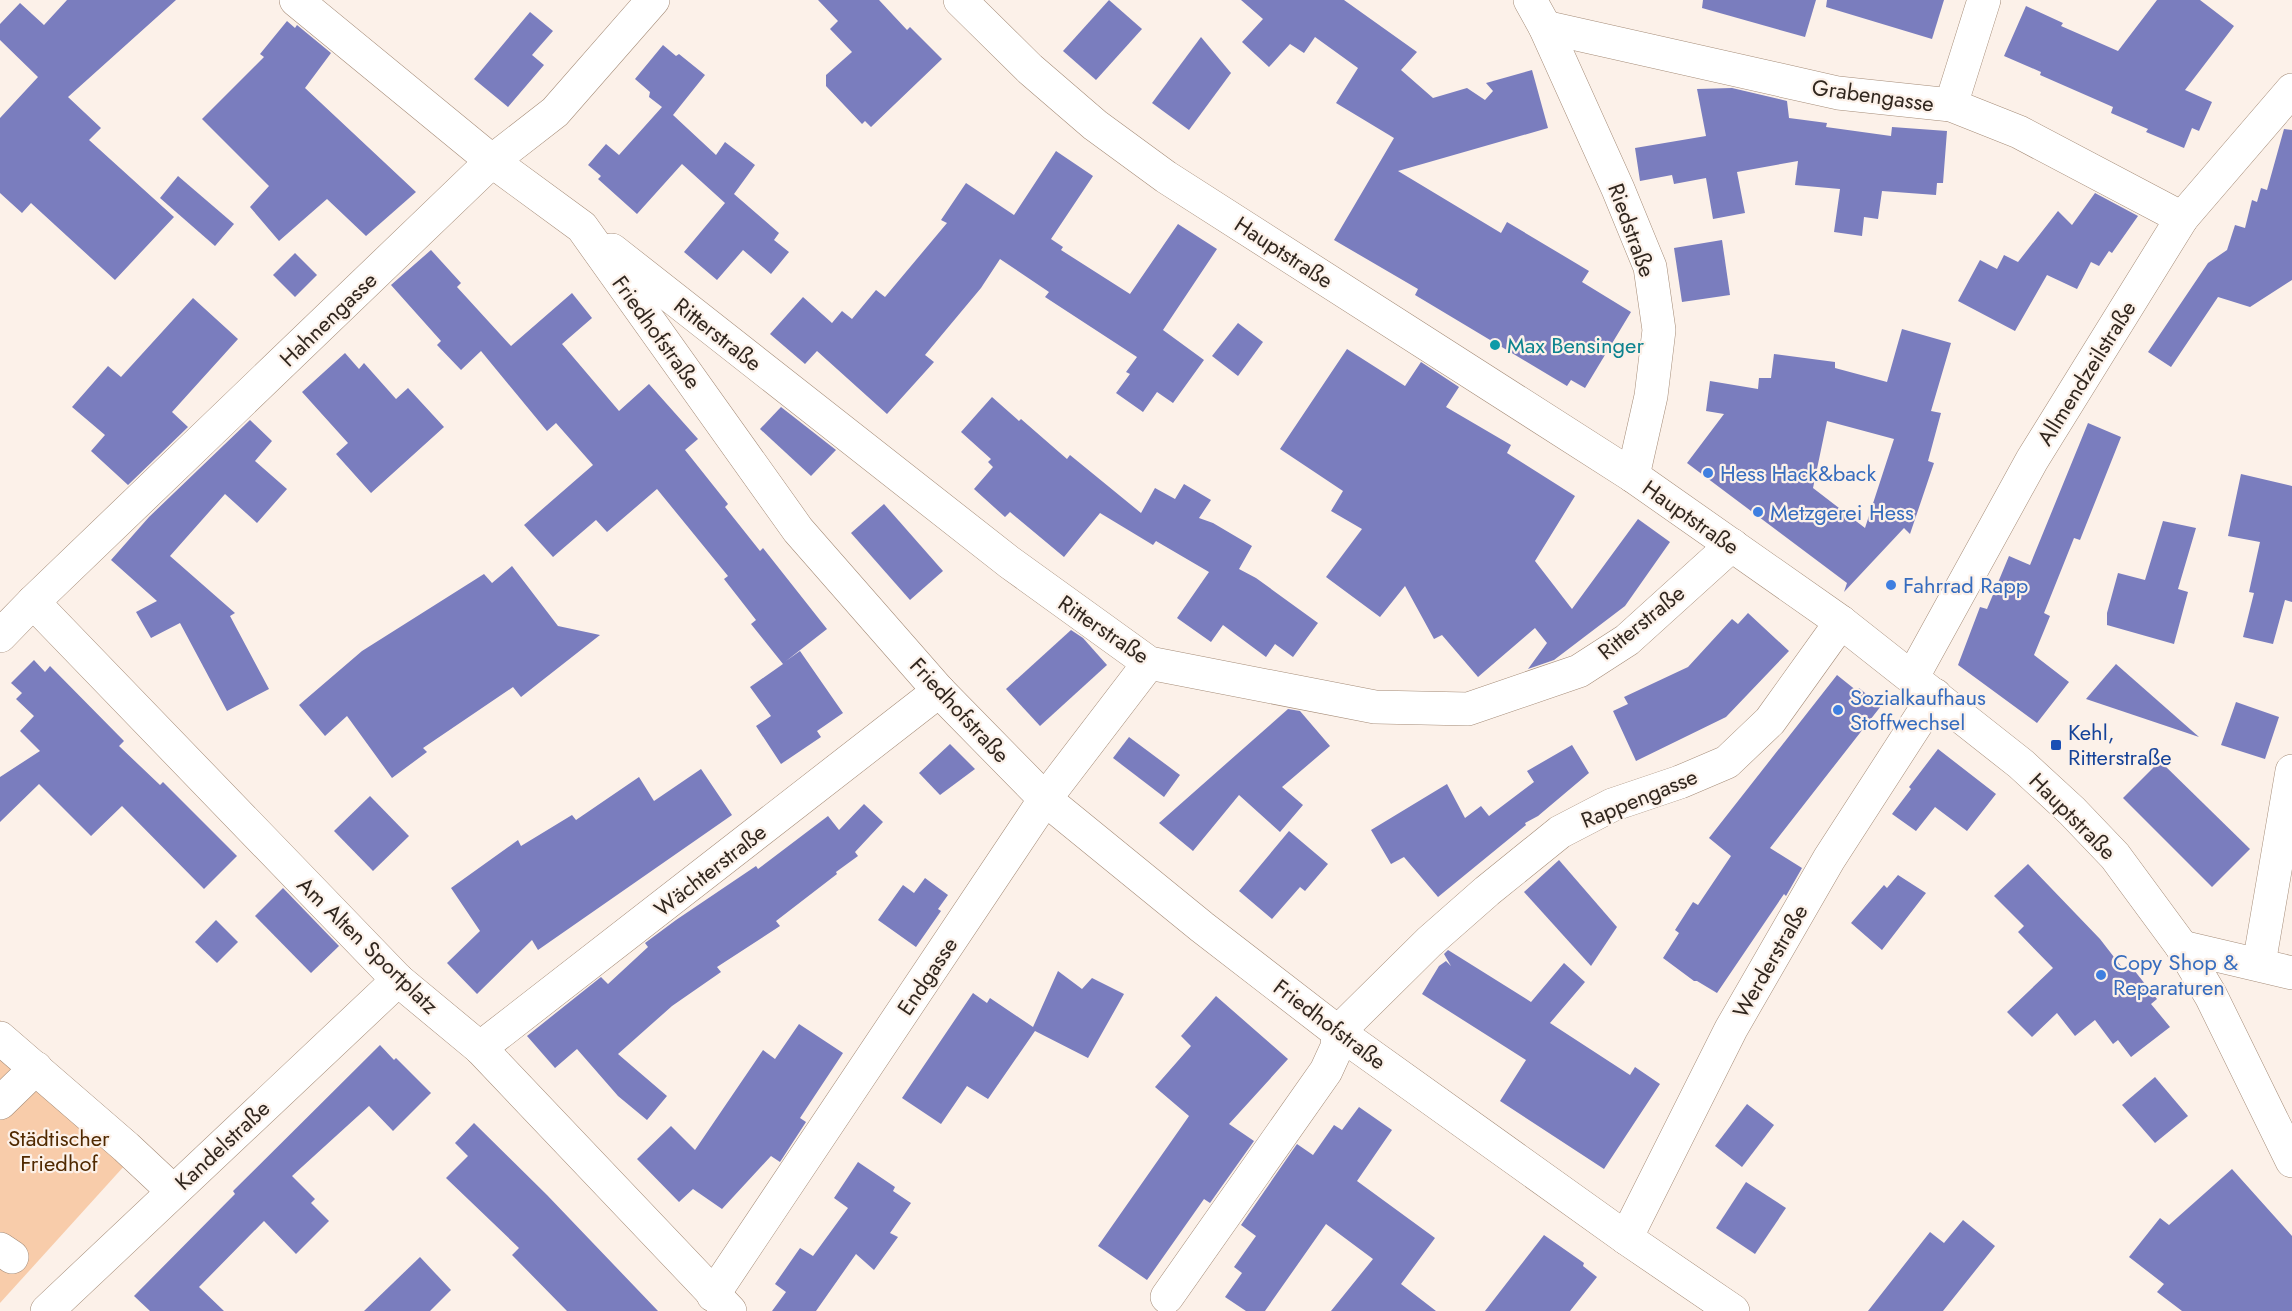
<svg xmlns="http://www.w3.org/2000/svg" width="2292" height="1311" viewBox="0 0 2292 1311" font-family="Jost,sans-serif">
  <rect width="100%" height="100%" fill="#fcf1e9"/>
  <polygon fill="#f8ccaa" points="0,1020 33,1049 126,1164 0,1303"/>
  <g fill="#7a7dbe" fill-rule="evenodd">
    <polygon points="67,0 176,0 68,97 101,128 89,140 174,217 115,280 31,203 22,213 0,193 0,118 38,77 0,40 0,24 20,3 44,25"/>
    <polygon points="818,0 879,0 907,30 910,27 942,59 871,127 865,121 862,124 826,86 826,75 852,52 830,29 838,21"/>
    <polygon points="1109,0 1142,29 1096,80 1063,51"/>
    <polygon points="1241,0 1344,0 1417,52 1401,70 1433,98 1467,88 1485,100 1493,91 1486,83 1532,70 1548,128 1398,171 1501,233 1507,222 1589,271 1582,282 1631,312 1585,388 1571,380 1567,386 1415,295 1418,289 1334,240 1394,138 1336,103 1358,68 1315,37 1304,53 1290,44 1269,67 1242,42 1263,19"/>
    <polygon points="1703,0 1816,0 1805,37 1702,8"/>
    <polygon points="1827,0 1944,0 1932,39 1826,7"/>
    <polygon points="2157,0 2200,0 2234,26 2185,90 2212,102 2199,131 2192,128 2184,148 2146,132 2148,129 2111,113 2113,107 2040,75 2041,72 2004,56 2026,6 2063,23 2061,26 2118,51"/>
    <polygon points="530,12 553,31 532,55 544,65 508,107 474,79"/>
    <polygon points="287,21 295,28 297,25 331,53 305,88 416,192 366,236 327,199 279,241 250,207 269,186 202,119 264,57 260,54"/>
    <polygon points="1201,37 1231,73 1189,130 1152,103"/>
    <polygon points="663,45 676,56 679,54 705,75 673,115 716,155 725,142 755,165 734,194 779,233 774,240 789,252 771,274 743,250 717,280 684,252 725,203 682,164 637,214 598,179 601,176 588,165 606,144 619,155 662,107 649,97 650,92 635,79"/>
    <polygon points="1732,88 1787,101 1789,118 1827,123 1826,127 1891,136 1892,127 1947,131 1943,183 1937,183 1936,195 1882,191 1878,219 1864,217 1862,236 1834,232 1840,189 1795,185 1798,161 1737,172 1745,213 1713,219 1706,178 1674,184 1672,175 1640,181 1635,148 1706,136 1697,89"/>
    <polygon points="2284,129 2292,130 2292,280 2250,307 2218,297 2171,367 2148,352 2208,263 2227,250 2235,225 2245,228 2252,200 2257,202 2261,188 2267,190"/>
    <polygon points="1056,151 1093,176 1051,239 1063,247 1061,250 1130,294 1178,224 1217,249 1163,330 1204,360 1173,403 1157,392 1143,412 1116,393 1130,374 1126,372 1137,357 1045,297 1049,292 1000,259 981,288 925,355 934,362 887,414 817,351 805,364 770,334 803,297 832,323 842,311 852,319 876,290 885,297 947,223 941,220 966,183 1014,215"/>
    <polygon points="178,176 234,224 215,246 160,198"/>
    <polygon points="2095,193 2138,216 2112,253 2109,251 2099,266 2091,262 2077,289 2047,275 2015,331 1958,301 1980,260 1997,269 2004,255 2018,262 2058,211 2072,225"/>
    <polygon points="1722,240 1730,295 1682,302 1674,248"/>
    <polygon points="431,250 461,283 457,287 511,346 572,293 592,318 562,344 619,411 649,384 698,439 685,450 728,504 725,507 760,551 763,548 827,629 786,661 800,651 843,713 817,731 821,737 781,764 756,726 771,716 750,687 783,664 751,624 756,620 724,579 728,576 657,489 607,532 596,520 553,557 524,525 593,465 556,423 547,431 481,351 461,370 437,345 441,341 391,285"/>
    <polygon points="295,253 317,275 295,297 273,275"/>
    <polygon points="193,298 238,339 172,412 188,427 128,485 91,451 105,435 72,407 108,366 121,377"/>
    <polygon points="1238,323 1263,342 1238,376 1212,356"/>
    <path d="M1902,329L1951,343L1931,411L1941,413L1928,461L1934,463L1910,534L1904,528L1844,592L1847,583L1687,463L1724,414L1706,411L1710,381L1758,389L1759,378H1771L1774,354L1835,362V368L1887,382ZM1827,421L1894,439L1865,528L1813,488Z"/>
    <polygon points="1347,349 1405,386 1421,362 1459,387 1446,407 1511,445 1507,453 1575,496 1535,561 1572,609 1638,519 1670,542 1625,606 1554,660 1528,669 1547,643 1535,628 1478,677 1442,635 1434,639 1405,586 1380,617 1326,577 1362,529 1331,511 1343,491 1280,449"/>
    <polygon points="345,353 359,369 364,363 396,399 408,388 444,427 371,493 336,454 348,443 302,392"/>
    <polygon points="992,397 1019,421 1021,419 1067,459 1070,455 1141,513 1155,488 1175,499 1184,484 1211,500 1199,518 1213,523 1252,546 1239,569 1256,578 1318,623 1293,657 1275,644 1266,657 1223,625 1211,642 1177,618 1209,572 1156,541 1153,545 1100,513 1064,557 1010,512 1005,517 974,489 993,467 988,462 991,459 961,432"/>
    <polygon points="781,407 836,450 811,476 760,429"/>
    <polygon points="250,420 272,441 255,461 287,489 257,523 225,494 170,556 235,613 230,616 269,689 227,711 180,623 151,638 136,612 157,601 111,560 149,517"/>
    <polygon points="2088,423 2121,437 2080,540 2074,538 2044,613 2050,616 2034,655 2069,682 2037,723 1958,665 1980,607 1987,609 2009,556 2030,565"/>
    <polygon points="2241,474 2292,486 2292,602 2285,600 2273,644 2243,637 2254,593 2249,592 2260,542 2228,536"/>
    <polygon points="884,504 943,571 910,600 851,533"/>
    <polygon points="2163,521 2196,528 2178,589 2188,592 2174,644 2107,625 2107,613 2118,573 2145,580"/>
    <polygon points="512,566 558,626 600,635 521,697 513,687 423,748 427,752 392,778 347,716 325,736 299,705 362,651 484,574 492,583"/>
    <polygon points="1748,613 1789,651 1726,717 1636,761 1613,711 1628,704 1624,697 1688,667 1732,619 1738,624"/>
    <polygon points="1071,630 1083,638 1107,665 1040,726 1006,689"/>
    <polygon points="34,660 45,672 50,666 124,741 119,746 160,785 163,782 237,856 204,889 122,806 91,836 39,784 0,822 0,777 40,751 20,731 34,716 16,699 22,693 11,683"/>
    <polygon points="2116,664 2199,737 2086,699"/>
    <polygon points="1837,675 1857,691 1859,688 1881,706 1770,848 1802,868 1786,896 1784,894 1717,993 1697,981 1694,981 1663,958 1679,933 1675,930 1693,902 1698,905 1731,856 1709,838"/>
    <polygon points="2236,702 2279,717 2265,759 2221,745"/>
    <polygon points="1288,709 1300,711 1330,746 1282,787 1303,805 1280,832 1239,795 1193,851 1159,823"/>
    <polygon points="1129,737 1180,775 1164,797 1113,758"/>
    <polygon points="950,744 975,769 940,795 919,773"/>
    <polygon points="1572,745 1589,773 1538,816 1525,823 1526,825 1438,897 1404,857 1391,864 1371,830 1447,784 1465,818 1481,806 1489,816 1534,782 1527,771"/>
    <polygon points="1938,749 1996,794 1967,831 1935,807 1916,831 1892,814 1911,789 1909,787"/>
    <polygon points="2160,761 2250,849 2212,887 2123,798"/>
    <polygon points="701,769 732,815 538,950 532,940 477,994 447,963 480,931 451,888 518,840 521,846 572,815 576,820 639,777 654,801"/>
    <polygon points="370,796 409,836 373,871 334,831"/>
    <polygon points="864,804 883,822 855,852 858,856 836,872 837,874 776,921 780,926 717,967 721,972 672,1006 618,1054 667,1096 647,1120 618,1096 577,1049 555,1068 527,1036 601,977 608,984 648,947 645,943 676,920 756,866 758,869 828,816 839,830"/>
    <polygon points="1289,831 1328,864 1305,891 1300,887 1272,919 1239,891"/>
    <polygon points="1559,860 1617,927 1591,966 1524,892"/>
    <polygon points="2028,864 2100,939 2124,970 2130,965 2157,999 2151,1004 2170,1027 2131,1057 2118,1040 2113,1044 2095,1020 2075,1036 2057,1013 2032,1037 2007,1012 2053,968 2018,932 2024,926 1994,896"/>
    <polygon points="1898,875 1926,893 1882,950 1851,923 1884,885 1887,888"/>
    <polygon points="925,878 948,895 938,909 941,911 916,947 878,920 903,885 914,893"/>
    <polygon points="283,888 339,946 311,973 255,916"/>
    <polygon points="216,920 238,942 217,963 195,942"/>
    <polygon points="1448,950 1531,1002 1564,963 1585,982 1550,1023 1630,1075 1635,1067 1660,1084 1604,1169 1500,1101 1526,1060 1422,994 1439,966 1446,961 1451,966 1444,954"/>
    <polygon points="1058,971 1082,989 1092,978 1124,994 1088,1058 1035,1031 988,1099 967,1086 941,1124 902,1098 973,993 987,1003 990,998 1033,1027"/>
    <polygon points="1216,996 1288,1059 1229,1124 1254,1141 1210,1203 1204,1199 1147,1280 1098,1246 1189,1116 1155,1087 1191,1046 1181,1036"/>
    <polygon points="799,1024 843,1053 800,1118 806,1122 780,1162 771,1156 722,1209 693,1189 679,1202 637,1159 671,1126 695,1150 763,1050 775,1059"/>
    <polygon points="380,1045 394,1060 396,1058 431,1093 393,1131 369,1106 292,1176 315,1199 311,1203 329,1221 296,1254 264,1221 199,1287 224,1311 150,1311 134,1296 235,1194 233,1191"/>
    <polygon points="2155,1077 2188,1116 2155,1143 2122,1105"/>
    <polygon points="1747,1104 1774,1125 1742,1167 1715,1146"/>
    <polygon points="1359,1107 1392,1130 1357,1181 1435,1238 1401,1284 1436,1311 1331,1311 1373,1259 1326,1224 1265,1311 1246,1311 1225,1297 1242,1273 1234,1267 1256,1236 1241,1225 1297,1144 1313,1155 1334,1125 1342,1130"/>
    <polygon points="474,1123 547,1195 658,1311 567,1311 512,1255 519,1248 446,1178 468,1156 455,1143"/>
    <polygon points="858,1162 895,1187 893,1191 911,1203 890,1233 898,1237 874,1270 856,1254 816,1311 772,1311 786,1292 775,1284 800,1248 813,1256 848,1208 834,1198"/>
    <polygon points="2232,1169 2292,1236 2292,1311 2182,1311 2157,1292 2164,1284 2129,1257 2160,1218 2169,1225"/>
    <polygon points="1746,1182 1786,1208 1755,1254 1716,1228"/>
    <polygon points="1963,1220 1995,1246 1943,1311 1868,1311 1930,1232 1944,1243"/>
    <polygon points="1544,1235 1584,1263 1583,1266 1597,1277 1570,1311 1485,1311"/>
    <polygon points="420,1257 451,1290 430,1311 364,1311"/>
  </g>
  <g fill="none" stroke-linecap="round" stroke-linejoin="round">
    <g stroke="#a58c78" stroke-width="34">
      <g id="minor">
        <polyline points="296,0 492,161 582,227 798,530 939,691 1045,799 1202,927 1338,1032 1626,1238 1733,1311"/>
        <polyline points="960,0 1030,69 1095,125 1166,177 1633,476 1841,622 2021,764 2072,811 2115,856 2182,947 2211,996 2292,1161"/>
        <polyline points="1530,0 1545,27 1618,189 1650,267 1659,330 1651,396 1633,476"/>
        <polyline points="1545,27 1838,93 1951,105 2019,132 2182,218"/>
        <polyline points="1951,105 1984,0"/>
        <polyline points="612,250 1009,562 1149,663 1375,707 1468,709 1579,671 1627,640 1732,545"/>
        <polyline points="33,602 398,980 480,1048 730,1311"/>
        <polyline points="0,636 33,602 492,161 555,112 653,0"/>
        <polyline points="1912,678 2032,460 2182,218 2292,90"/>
        <polyline points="2182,947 2292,973"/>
        <polyline points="2259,964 2292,771"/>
        <polyline points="0,1038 126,1147 173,1191"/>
        <polyline points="480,1048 939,691"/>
        <polyline points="0,1103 36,1068"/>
        <polyline points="1626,1238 1731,1029 1829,859 1935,695"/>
        <polyline points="0,1249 12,1257"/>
        <polyline points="713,1295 1045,799 1149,663"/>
        <polyline points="1167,1297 1326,1071 1337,1047 1338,1032 1429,942 1487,891 1560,832 1612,805 1680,782 1727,762 1770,721 1841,622"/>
        <polyline points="47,1311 398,980"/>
      </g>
    </g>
    <use href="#minor" stroke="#fff" stroke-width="33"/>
  </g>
  <circle fill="#0f9aa8" stroke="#fcf1e9" stroke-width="2" cx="1495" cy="345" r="6"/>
  <g fill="#3f7fe0" stroke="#fcf1e9" stroke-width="2">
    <circle cx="1708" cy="473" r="6"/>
    <circle cx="1758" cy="512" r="6"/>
    <circle cx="1891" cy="585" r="6"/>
    <circle cx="1838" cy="710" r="6"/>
    <circle cx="2101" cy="975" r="6"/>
  </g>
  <rect fill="#1a4fb4" stroke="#fcf1e9" stroke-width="2" x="2050" y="739" width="12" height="12" rx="3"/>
  <g text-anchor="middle" stroke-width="4.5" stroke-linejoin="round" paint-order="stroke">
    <g font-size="22" fill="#31271f" stroke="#fcf1e9">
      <text transform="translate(1873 95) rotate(8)" y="8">Grabengasse</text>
      <text transform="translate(1632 230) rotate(70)" y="8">Riedstraße</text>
      <text transform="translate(1284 252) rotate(33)" y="8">Hauptstraße</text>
      <text transform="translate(328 319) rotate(-44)" y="8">Hahnengasse</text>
      <text transform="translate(657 332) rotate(54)" y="8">Friedhofstraße</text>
      <text transform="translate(718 334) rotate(38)" y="8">Ritterstraße</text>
      <text transform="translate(2086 373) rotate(-58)" y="8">Allmendzeilstraße</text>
      <text transform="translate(1691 517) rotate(35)" y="8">Hauptstraße</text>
      <text transform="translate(1641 622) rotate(-39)" y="8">Ritterstraße</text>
      <text transform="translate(1104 629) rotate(34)" y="8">Ritterstraße</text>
      <text transform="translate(960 710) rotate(47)" y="8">Friedhofstraße</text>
      <text transform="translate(1639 798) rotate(-22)" y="8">Rappengasse</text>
      <text transform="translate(2073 816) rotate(45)" y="8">Hauptstraße</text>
      <text transform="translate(710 870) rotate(-38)" y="8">Wächterstraße</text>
      <text transform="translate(368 945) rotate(44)" y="8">Am Alten Sportplatz</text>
      <text transform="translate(1770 961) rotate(-60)" y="8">Werderstraße</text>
      <text transform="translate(927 976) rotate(-56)" y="8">Endgasse</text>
      <text transform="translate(1330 1024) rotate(37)" y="8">Friedhofstraße</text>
      <text transform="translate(222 1145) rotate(-43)" y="8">Kandelstraße</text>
    </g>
    <g font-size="22" fill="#0d838f" stroke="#fcf1e9" text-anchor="start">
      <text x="1507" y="353">Max Bensinger</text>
    </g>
    <g font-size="22" fill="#366cbe" stroke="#fcf1e9" text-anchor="start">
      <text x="1720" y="481">Hess Hack&amp;back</text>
      <text x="1770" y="520">Metzgerei Hess</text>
      <text x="1903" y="593">Fahrrad Rapp</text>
      <text x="1850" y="705">Sozialkaufhaus<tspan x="1850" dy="25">Stoffwechsel</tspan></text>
      <text x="2113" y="970">Copy Shop &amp;<tspan x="2113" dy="25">Reparaturen</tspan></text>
    </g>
    <g font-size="22" fill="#164399" stroke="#fcf1e9" text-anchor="start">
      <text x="2068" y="740">Kehl,<tspan x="2068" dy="25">Ritterstraße</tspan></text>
    </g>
    <g font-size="22" fill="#502900" stroke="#fcf1e9">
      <text x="59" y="1146">Städtischer<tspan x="59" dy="25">Friedhof</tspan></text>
    </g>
  </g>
</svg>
